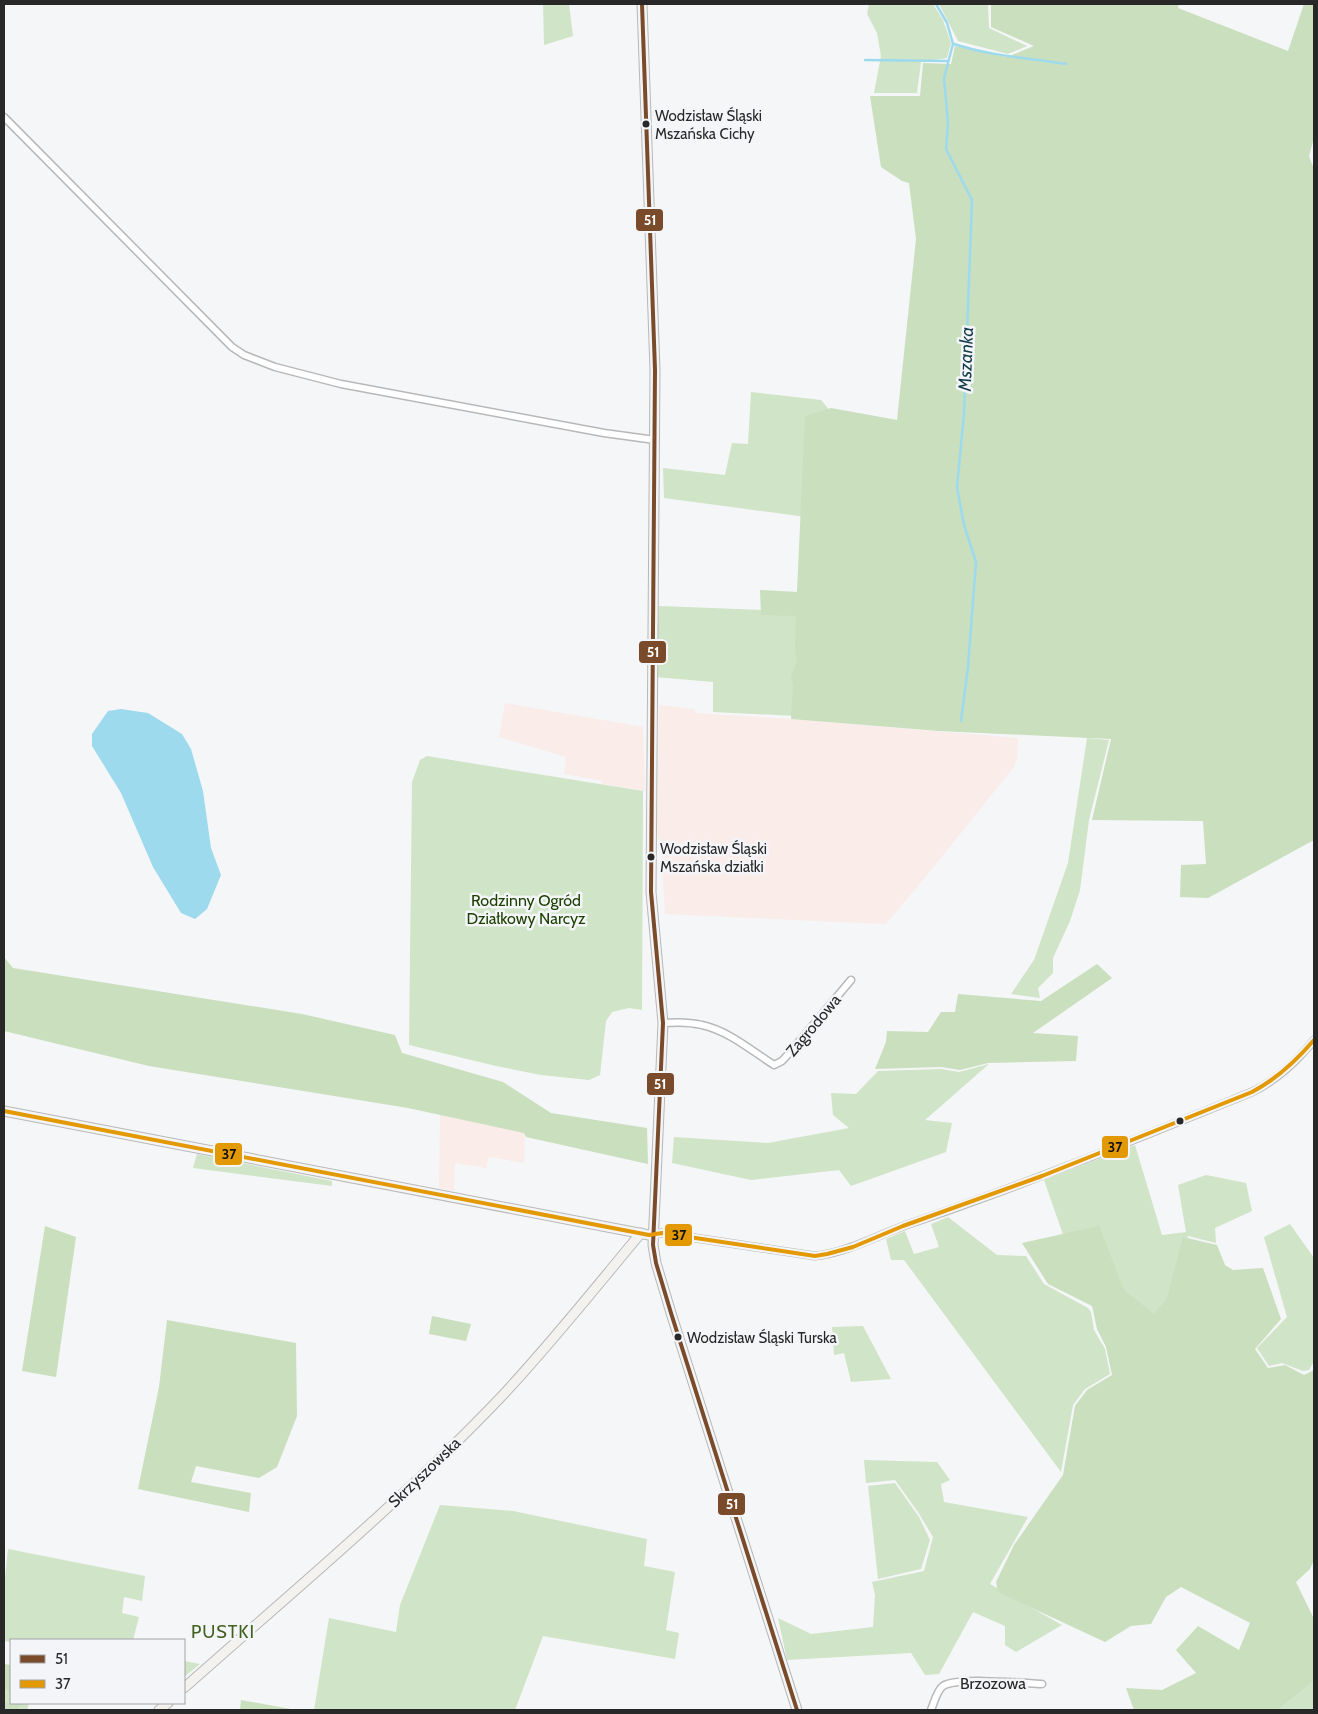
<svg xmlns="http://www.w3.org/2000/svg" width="1318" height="1714" viewBox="0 0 1318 1714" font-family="Cabin,sans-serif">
  <rect width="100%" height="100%" fill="#f5f6f7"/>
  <g fill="#faece9">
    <polygon points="505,703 643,727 645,791 602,784 602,781 564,774 566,757 499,737"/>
    <polygon points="659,705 694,709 696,713 791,719 1018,738 1017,758 1014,767 928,874 886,924 665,914 661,846 657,836"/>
    <polygon points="440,1114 525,1133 524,1163 489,1157 486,1168 455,1163 454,1191 439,1188"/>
  </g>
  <g fill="#d0e4c7">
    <polygon points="543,4 569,4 573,36 544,45"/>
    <polygon points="869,4 933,4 943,20 951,43 947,58 921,62 917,93 874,93 881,56 877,33 867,14"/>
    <polygon points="939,4 988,4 989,28 1027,46 1008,54 958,41"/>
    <polygon points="751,392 821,400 831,412 806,517 664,498 663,468 725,475 732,443 748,444"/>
    <polygon points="659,606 764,610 799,613 797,716 713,712 713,682 655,677"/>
    <polygon points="1087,738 1109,740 1089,820 1080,890 1070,921 1053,958 1053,973 1038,988 1040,998 1011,994 1034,960 1068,863"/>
    <polygon points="427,756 643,791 642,1010 629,1008 612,1012 606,1021 600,1075 589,1080 541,1075 496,1066 409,1045 412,782 420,760"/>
    <polygon points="989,1064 925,1120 952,1123 946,1152 851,1186 839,1170 751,1180 672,1163 674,1137 768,1143 849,1128 833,1115 831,1093 856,1094 878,1071 941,1069 959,1072"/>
    <polygon points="1135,1145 1162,1235 1186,1232 1178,1185 1206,1175 1246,1183 1252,1211 1215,1228 1216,1243 1188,1236 1173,1298 1152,1320 1067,1246 1044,1180"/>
    <polygon points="197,1154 332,1181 332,1186 193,1168"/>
    <polygon points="948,1217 997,1255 1026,1256 1044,1284 1088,1308 1091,1312 1094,1330 1105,1349 1110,1374 1085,1389 1073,1405 1061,1472 904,1260 891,1260 886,1239 905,1231 914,1254 939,1247 931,1224"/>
    <polygon points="1290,1224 1314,1258 1314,1361 1309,1370 1303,1371 1282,1363 1269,1366 1257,1348 1287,1317 1264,1237"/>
    <polygon points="863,1326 891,1379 851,1382 844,1353 834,1355 832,1327"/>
    <polygon points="864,1460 937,1462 950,1480 941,1484 944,1502 1028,1517 990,1584 1062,1625 1016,1652 1005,1645 1005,1626 973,1612 939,1674 925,1675 911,1653 787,1660 778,1618 811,1634 873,1627 875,1595 872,1582 924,1571 933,1537 918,1512 895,1480 866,1483"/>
    <polygon points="895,1483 919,1517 930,1540 921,1569 878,1579 868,1486"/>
    <polygon points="440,1505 513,1511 647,1539 644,1566 675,1572 666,1630 679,1633 675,1659 543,1636 515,1710 314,1710 329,1618 396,1632 400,1605"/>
    <polygon points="8,1549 145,1576 142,1601 124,1597 122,1613 139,1617 133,1640 11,1640 11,1642 4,1641 4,1588"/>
    <polygon points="184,1661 200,1664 184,1677"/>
    <polygon points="1314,1681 1314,1710 1278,1710"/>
    <polygon points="4,1688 11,1693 11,1703 29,1703 27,1710 4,1710"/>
  </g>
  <g fill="#c9dfbe">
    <polygon points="991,4 1179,4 1178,8 1288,51 1304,4 1314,4 1314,138 1309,156 1314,169 1314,840 1208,898 1180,897 1181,865 1206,864 1203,821 1092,820 1111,739 939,731 791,719 793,686 791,677 797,660 795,649 796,616 761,615 760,590 797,592 805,416 831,408 897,420 916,239 909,183 902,181 881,167 870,96 920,96 923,63 951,64 955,46 1007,57 1034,46 991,27"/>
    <polygon points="4,957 13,968 302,1014 395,1035 402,1053 503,1082 551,1113 647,1128 648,1164 526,1137 524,1133 408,1108 149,1066 4,1031"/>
    <polygon points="1097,964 1112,978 1033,1033 1078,1036 1076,1061 988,1063 960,1070 941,1067 875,1069 886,1042 887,1031 928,1032 941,1012 955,1012 958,994 1041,1001"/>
    <polygon points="45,1226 76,1237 56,1377 22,1371"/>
    <polygon points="1099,1226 1124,1290 1154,1314 1167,1298 1183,1237 1217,1245 1225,1265 1233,1270 1263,1268 1281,1319 1255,1349 1268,1368 1285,1365 1304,1375 1314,1370 1314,1560 1310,1569 1296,1582 1314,1619 1314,1681 1278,1710 1134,1710 1126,1688 1162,1690 1196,1673 1176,1650 1198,1626 1239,1650 1250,1623 1181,1587 1166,1597 1151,1624 1131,1626 1105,1642 998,1592 996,1582 1014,1545 1063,1475 1075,1406 1087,1390 1112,1375 1106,1347 1097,1329 1092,1306 1048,1284 1022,1243"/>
    <polygon points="432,1316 471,1324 466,1341 429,1334"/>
    <polygon points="167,1320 296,1343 297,1416 277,1467 259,1478 196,1466 191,1482 251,1493 249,1512 138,1489 159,1387"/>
    <polygon points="4,1664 11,1665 11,1693 4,1688"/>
    <polygon points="241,1700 296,1710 240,1710"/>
    <polygon points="4,1702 14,1705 14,1703 22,1703 17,1710 4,1710"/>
  </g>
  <polygon fill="#9ddaee" points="121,709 148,713 182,734 191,749 203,791 211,848 221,875 207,909 195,919 181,913 153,867 121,793 92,746 92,734 108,711"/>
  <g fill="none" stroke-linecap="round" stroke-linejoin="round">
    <g stroke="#9ddaee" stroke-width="2.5">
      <polyline points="936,4 947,23 953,44 944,78 948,123 946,149 972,200 964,414 957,487 964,525 976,562 968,667 961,721"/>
      <path d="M954,44C990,56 1029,58 1066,64"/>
      <polyline points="865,60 948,61"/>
    </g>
    <g stroke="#b7b8b9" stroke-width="9">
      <g id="street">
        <polyline points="4,117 232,347 244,355 275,367 341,384 604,433 655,440"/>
        <path d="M663,1023C676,1022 690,1022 702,1025C729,1031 752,1051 774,1065L782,1061L792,1050L851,980"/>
        <path d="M653,1234L662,1233L815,1256C848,1253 883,1232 915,1222C1029,1183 1141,1137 1252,1092C1278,1079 1296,1062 1314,1040"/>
        <path d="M931,1710C934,1703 937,1690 943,1686C956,1677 1024,1683 1042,1684"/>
      </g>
    </g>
    <g stroke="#b7b8b9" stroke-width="11">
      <g id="secondary">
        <polyline points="642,4 655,370 651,892 663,1023 653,1245 656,1263 671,1313 797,1710"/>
        <polyline points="4,1111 649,1235 653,1234"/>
        <path d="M184,1688C291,1593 402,1501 501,1397C550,1345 595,1288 641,1233"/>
        <polyline points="159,1710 168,1703"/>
      </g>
    </g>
    <use href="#street" stroke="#fefefe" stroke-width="6"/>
    <use href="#secondary" stroke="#f3f2ee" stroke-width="9"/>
    <g stroke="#f4f5f8" stroke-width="8">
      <polyline id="bus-1" points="642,4 655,370 651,892 663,1023 653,1245 656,1263 671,1313 797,1710"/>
    </g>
    <g stroke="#f4f5f8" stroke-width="8">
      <path id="bus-2" d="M4,1111L649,1235L662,1233L815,1256L827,1254L853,1247L903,1226L1042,1176L1252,1092C1277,1079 1296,1061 1314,1040"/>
    </g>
    <use href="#bus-1" stroke="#7a4b2a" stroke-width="4"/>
    <use href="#bus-2" stroke="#e29904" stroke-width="4"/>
  </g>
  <g fill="#282829" stroke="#f4f5f8" stroke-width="2">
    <circle cx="646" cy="124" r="4.5"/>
    <circle cx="651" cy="857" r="4.5"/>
    <circle cx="1180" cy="1121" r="4.5"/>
    <circle cx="678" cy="1337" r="4.5"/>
  </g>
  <g text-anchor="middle" stroke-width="5" stroke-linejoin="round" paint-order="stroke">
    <g font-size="15" fill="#282829" stroke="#f4f5f8" text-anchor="start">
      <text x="655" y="121">Wodzisław Śląski<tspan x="655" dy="18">Mszańska Cichy</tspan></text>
      <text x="660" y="854">Wodzisław Śląski<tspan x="660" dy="18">Mszańska działki</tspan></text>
      <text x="687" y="1343">Wodzisław Śląski Turska</text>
    </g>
    <g font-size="16" fill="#1d4000" stroke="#f4f5f8">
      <text x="526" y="906">Rodzinny Ogród<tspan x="526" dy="18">Działkowy Narcyz</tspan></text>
    </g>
    <g font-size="16" fill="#282829" stroke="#f4f5f8">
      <text transform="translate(813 1025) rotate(-50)" y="6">Zagrodowa</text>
      <text transform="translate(424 1472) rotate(-44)" y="6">Skrzyszowska</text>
      <text x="993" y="1689">Brzozowa</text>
    </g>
    <g font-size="18" font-style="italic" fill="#143c48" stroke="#f4f5f8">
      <text transform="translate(966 359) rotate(-88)" y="6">Mszanka</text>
    </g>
    <g font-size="18" letter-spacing="1" fill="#40601e" stroke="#f4f5f8">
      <text x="223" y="1638">PUSTKI</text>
    </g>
  </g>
  <g stroke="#f4f5f8" stroke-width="2">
    <rect x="635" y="208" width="29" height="24" rx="5" fill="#7a4b2a"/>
    <rect x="638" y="640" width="29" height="24" rx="5" fill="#7a4b2a"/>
    <rect x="646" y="1072" width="29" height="24" rx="5" fill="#7a4b2a"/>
    <rect x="1101" y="1135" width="28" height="24" rx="5" fill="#e29904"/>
    <rect x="214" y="1142" width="29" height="24" rx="5" fill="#e29904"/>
    <rect x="664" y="1223" width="29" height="24" rx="5" fill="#e29904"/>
    <rect x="717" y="1492" width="29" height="24" rx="5" fill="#7a4b2a"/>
  </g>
  <g font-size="14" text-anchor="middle" font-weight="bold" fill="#fff">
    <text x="650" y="225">51</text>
    <text x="653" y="657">51</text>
    <text x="660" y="1089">51</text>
    <text x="732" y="1509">51</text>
  </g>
  <g font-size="14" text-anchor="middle" font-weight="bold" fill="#111">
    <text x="1115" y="1152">37</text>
    <text x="229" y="1159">37</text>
    <text x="679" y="1240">37</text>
  </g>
  <rect width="1318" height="1714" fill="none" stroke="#282829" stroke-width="10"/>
  <rect x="10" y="1639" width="175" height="65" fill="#f4f5f8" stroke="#a2a3a5"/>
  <rect x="20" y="1655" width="25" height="8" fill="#7a4b2a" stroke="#a2a3a5"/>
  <text x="55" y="1664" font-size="15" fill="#282829">51</text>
  <rect x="20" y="1680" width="25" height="8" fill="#e29904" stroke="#a2a3a5"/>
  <text x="55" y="1689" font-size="15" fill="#282829">37</text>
</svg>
